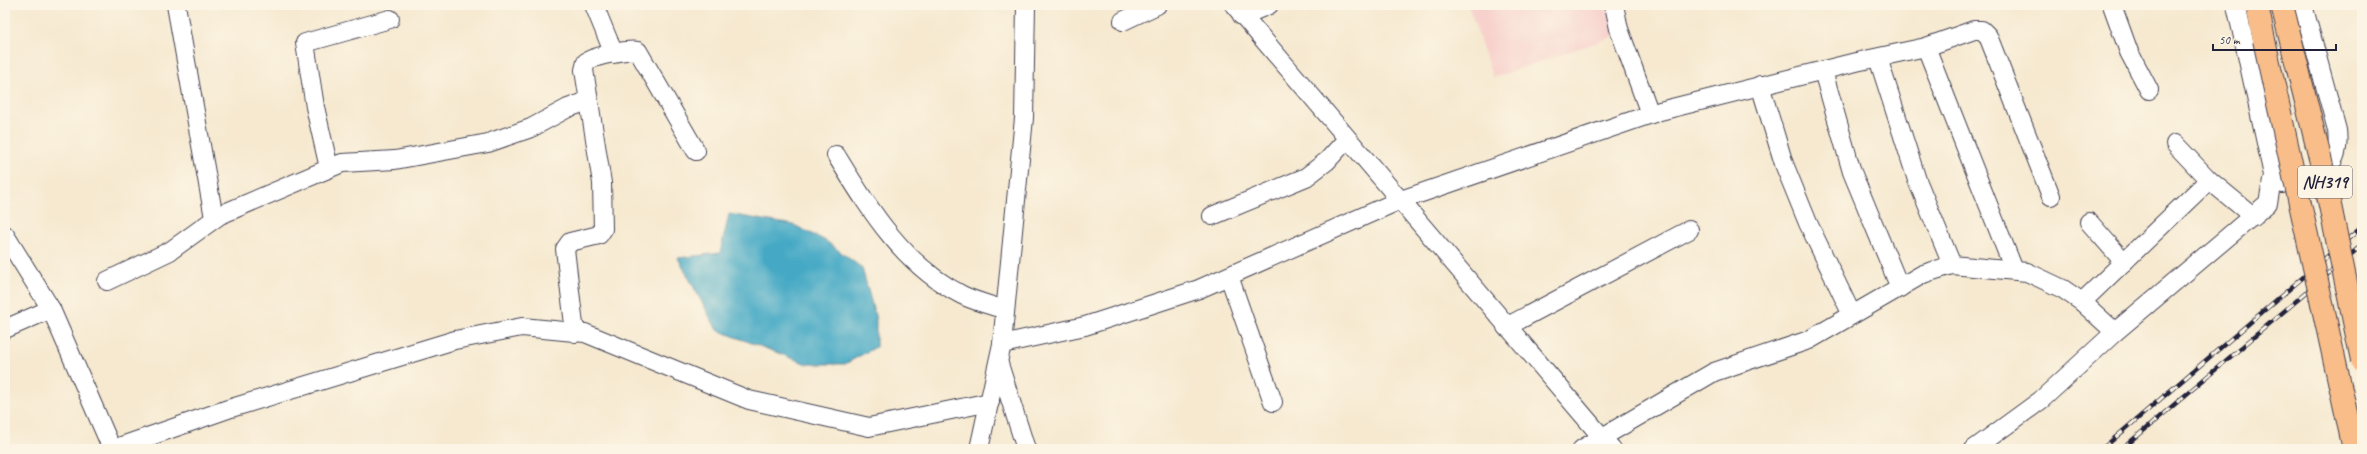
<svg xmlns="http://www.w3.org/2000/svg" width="2367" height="454" viewBox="0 0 2367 454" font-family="Caveat,sans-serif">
  <rect width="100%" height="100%" fill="#fcf5e5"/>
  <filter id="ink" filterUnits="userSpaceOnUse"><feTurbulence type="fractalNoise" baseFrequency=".025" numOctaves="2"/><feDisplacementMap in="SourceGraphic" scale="8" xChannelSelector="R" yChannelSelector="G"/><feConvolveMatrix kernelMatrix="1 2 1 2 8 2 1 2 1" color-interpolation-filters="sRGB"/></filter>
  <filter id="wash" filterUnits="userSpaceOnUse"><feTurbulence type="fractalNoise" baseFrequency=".012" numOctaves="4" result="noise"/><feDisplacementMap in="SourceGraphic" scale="16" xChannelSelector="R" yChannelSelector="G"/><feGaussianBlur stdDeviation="0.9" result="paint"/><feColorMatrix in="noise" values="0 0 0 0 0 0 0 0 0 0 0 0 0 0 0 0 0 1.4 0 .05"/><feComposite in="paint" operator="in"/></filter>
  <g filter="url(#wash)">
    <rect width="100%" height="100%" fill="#f6e9d0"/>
    <polygon fill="#f7d0cb" points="1468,5 1613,5 1618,35 1493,78"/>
    <polygon fill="#45a9c5" stroke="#346680" points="729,214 794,225 826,241 862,268 876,319 876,347 845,364 807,364 717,330 678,258 720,253"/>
  </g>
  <g filter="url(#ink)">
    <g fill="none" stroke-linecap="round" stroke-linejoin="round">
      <g stroke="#424051" stroke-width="20">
        <g id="minor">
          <polyline points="176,5 214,218"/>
          <polyline points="594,5 614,54"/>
          <polyline points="1234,5 1612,449"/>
          <polyline points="1614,5 1619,29 1650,114"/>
          <polyline points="2112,5 2129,52 2149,90"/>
          <polyline points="1242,16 1269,5"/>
          <polyline points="1123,21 1157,5"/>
          <polyline points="1926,47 2014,270"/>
          <polyline points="1878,58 1917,180 1952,265"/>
          <polyline points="1823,71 1852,172 1900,288"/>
          <polyline points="1760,85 1784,164 1808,223 1852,315"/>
          <polyline points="2175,144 2209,180"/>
          <path d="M836,155C870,210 903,265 962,295C976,302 991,305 1005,310"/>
          <polyline points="329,168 315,107 305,43 390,19"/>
          <path d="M2282,184C2316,173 2342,174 2337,130L2303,5"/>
          <polyline points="1212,216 1306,177 1327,161 1347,139"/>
          <polyline points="2089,222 2124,262"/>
          <polyline points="5,235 51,309 112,449"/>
          <polyline points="1229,276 1273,402"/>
          <polyline points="107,281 170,251 220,215 342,163 395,160 488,143 531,128 568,108 588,101"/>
          <polyline points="2082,302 2209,180 2254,217"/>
          <polyline points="1506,327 1689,230"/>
          <polyline points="5,329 51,309"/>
          <path d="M575,333L565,249L570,242L599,235L603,229L602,183L584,70L586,62C594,56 628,49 638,51L696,151"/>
          <polyline points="1002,344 1085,326 1199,289 1398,201 1660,111 1856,62 1926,47 1974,30 1982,30 1988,36 2051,196"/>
          <polyline points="999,364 1026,449"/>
          <polyline points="113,449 228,409 455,340 522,327 585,333 749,400 869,427 990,402"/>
          <polyline points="979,449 1002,344 1024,118 1026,5"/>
          <polyline points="1582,449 1714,372 1809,340 1923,274 1952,265 2027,272 2063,289 2082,302 2115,332"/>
          <polyline points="1974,449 2041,400 2115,332 2268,203 2273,175 2236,5"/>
        </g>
      </g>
      <g stroke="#424051" stroke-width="24">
        <polyline id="highway" points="2257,5 2264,40"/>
      </g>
      <use href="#minor" stroke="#fff" stroke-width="18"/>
      <use href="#highway" stroke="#f8bd89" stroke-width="22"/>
      <g stroke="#22223b" stroke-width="4.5">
        <g id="rail">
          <polyline points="2102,449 2362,227"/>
          <polyline points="2122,449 2362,245"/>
        </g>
      </g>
      <use href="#rail" stroke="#fcf5e5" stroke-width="3" stroke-dasharray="9" stroke-linecap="butt"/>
      <g stroke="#424051" stroke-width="24" stroke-linecap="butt">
        <g id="highway-bridge">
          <polyline points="2282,5 2321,162 2362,360"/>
          <polyline points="2264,40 2354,449"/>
        </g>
      </g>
      <use href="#highway-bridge" stroke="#f8bd89" stroke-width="22"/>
    </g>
  </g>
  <g text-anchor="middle" stroke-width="3" stroke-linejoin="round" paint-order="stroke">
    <rect fill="#fcf5e5" stroke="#63616e" stroke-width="1" x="2298" y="166" width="54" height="32" rx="3"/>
    <g font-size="18" font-weight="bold" fill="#22223b">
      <text x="2325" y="188">NH319</text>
    </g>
  </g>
  <rect width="2367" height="454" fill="none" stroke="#fcf5e5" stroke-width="20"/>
  <path d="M2213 44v6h123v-6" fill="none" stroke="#22223b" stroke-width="2"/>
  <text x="2219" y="44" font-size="12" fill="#22223b" stroke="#fcf5e5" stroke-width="3" paint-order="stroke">50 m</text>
</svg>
